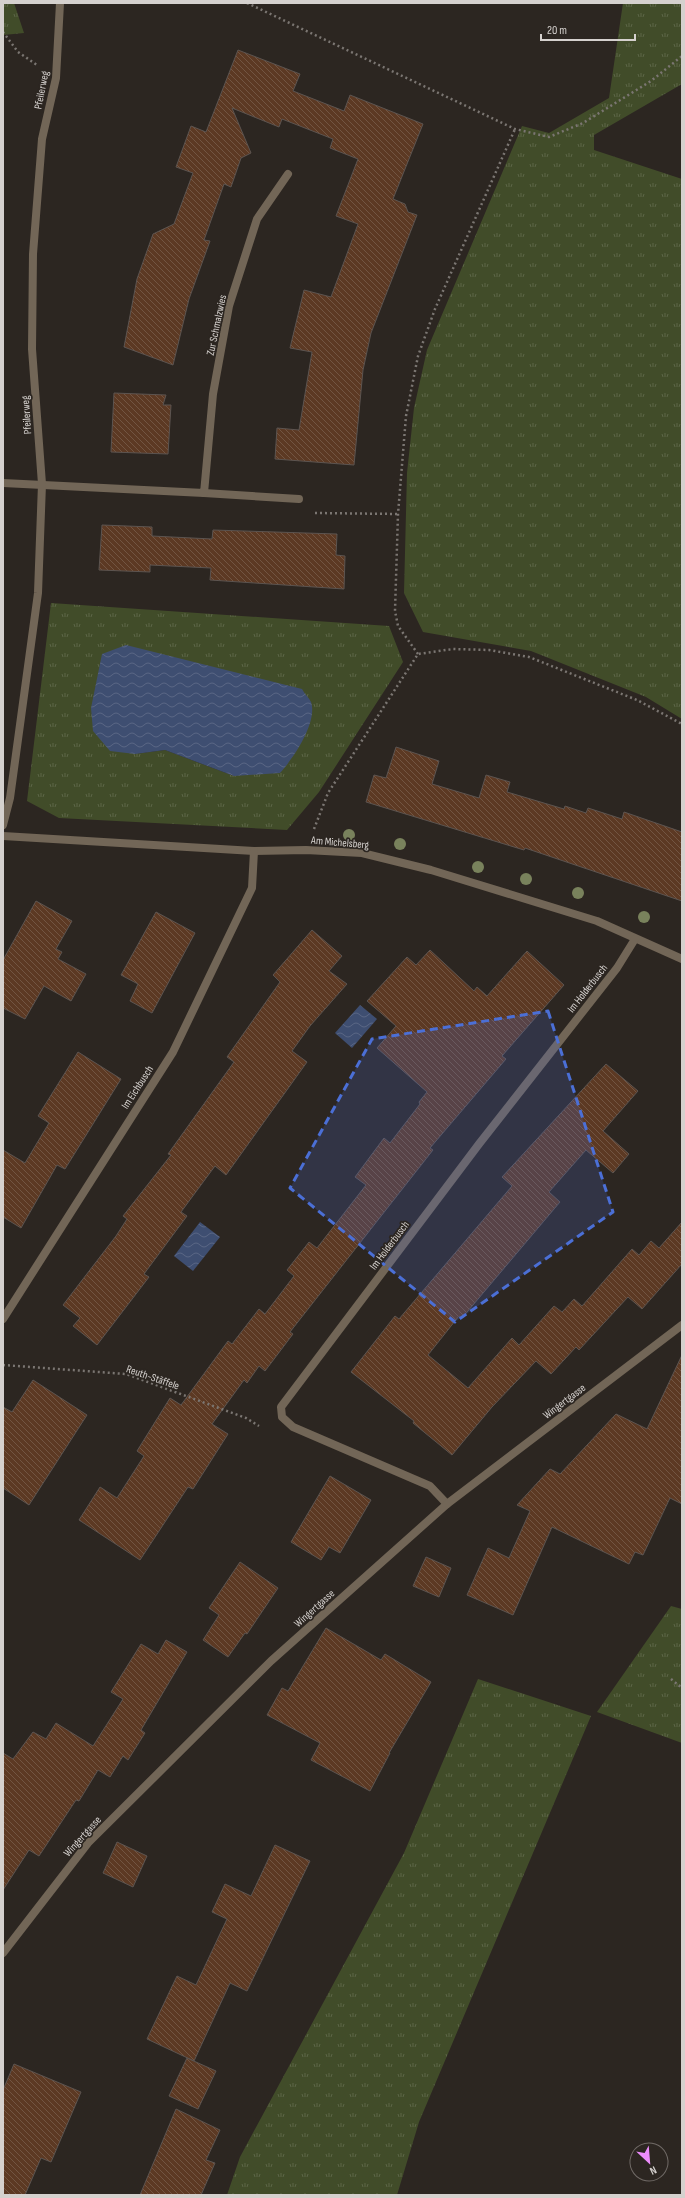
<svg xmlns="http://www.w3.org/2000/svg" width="685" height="2198" viewBox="0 0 685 2198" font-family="'Sofia Sans Condensed',sans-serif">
  <defs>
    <pattern id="grass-tufts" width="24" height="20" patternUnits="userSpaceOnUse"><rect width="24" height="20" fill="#414c29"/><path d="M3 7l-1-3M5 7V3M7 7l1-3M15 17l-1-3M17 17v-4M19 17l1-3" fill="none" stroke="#5c6547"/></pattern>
    <pattern id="water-waves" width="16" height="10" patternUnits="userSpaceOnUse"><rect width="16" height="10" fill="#3e4e71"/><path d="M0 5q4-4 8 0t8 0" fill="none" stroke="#596684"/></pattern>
    <pattern id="building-back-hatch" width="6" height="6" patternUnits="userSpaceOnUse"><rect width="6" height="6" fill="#5c3923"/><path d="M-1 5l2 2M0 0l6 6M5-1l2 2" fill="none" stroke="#725542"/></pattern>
  </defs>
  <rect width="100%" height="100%" fill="#2c2621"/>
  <g fill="url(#grass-tufts)" fill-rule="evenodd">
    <polygon points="3,3 14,3 24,33 3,35"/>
    <polygon points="623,3 682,3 682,84 594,135 594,150 682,179 682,719 646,697 531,651 423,632 404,593 407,473 414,408 427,350 522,126 549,133 609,98"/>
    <path d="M51,603L389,626L403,662L319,792L287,830L59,818L27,801ZM310,723L234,776L165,750L135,754Z"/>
    <polygon points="671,1606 682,1609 682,1743 597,1712"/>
    <polygon points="478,1679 591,1716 419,2122 397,2195 227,2195 240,2157 404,1853"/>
  </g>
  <g fill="url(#water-waves)">
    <path d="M126,645L302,689C304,693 309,698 311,702C318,722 293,759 280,773L234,776L165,750L135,754L110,751L93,731L91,708L102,654Z"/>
    <polygon points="360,1005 377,1019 352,1048 335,1033"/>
    <polygon points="200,1222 220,1237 193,1271 174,1256"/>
  </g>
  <g fill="url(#building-back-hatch)" stroke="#5c5450">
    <polygon points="238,50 300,74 293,91 344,111 350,95 423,124 393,199 405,204 408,212 417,215 371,333 363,370 354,465 275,459 277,428 299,430 312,352 290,348 304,290 331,297 358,224 336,216 358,159 330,148 333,139 282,119 279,127 232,108 251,153 241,158 231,187 224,184 204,240 210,241 189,299 173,365 124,347 137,279 153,234 174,224 193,173 176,167 191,126 206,132"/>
    <polygon points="114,393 166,395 163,405 171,405 168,454 111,452"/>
    <polygon points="102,525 152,527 152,536 212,539 213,530 337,534 336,555 345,556 344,589 210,580 211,568 150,565 150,572 99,570"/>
    <polygon points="396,747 439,761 432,784 479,798 486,775 510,782 507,792 564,809 565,806 586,813 588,808 622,819 624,812 682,832 682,901 525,848 524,850 366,802 374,775 386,778"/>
    <polygon points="36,901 72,921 56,949 62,952 58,959 86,974 71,1001 44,986 25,1019 3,1008 3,960"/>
    <polygon points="156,912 195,933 152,1013 130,1001 138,984 121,975"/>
    <polygon points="312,930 342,956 329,971 347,984 310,1026 292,1051 307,1062 226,1175 215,1166 181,1212 187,1216 144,1274 149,1277 97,1345 73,1326 80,1318 63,1305 116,1236 127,1219 123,1216 171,1155 168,1154 234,1062 227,1057 280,982 273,975"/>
    <polygon points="430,950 474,991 477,987 487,996 527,951 564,985 502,1056 506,1059 430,1148 433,1150 290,1332 293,1334 265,1371 259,1366 247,1383 244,1380 212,1424 228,1434 193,1489 188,1487 140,1560 79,1520 100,1487 117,1498 144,1456 137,1451 170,1398 181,1405 228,1341 232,1344 259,1309 265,1314 294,1276 287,1270 309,1242 317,1248 366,1185 355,1177 384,1138 390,1143 420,1104 419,1102 427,1092 377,1048 396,1026 367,1001 407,957 416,965"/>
    <polygon points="78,1052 121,1079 65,1169 57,1165 21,1228 3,1217 3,1150 25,1163 49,1123 38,1116"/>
    <polygon points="606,1064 638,1091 603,1131 629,1154 613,1173 586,1150 549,1192 560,1202 462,1318 459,1316 428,1355 468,1388 512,1338 519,1345 554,1306 562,1312 574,1299 582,1306 632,1249 639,1255 651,1241 659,1248 682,1222 682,1264 642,1309 628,1297 579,1350 576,1347 551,1374 536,1361 492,1407 452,1455 413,1423 414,1421 351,1372 395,1316 399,1319 512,1186 502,1177"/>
    <polygon points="682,1355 682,1504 670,1498 643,1555 635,1552 629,1564 552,1527 513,1615 467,1595 488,1548 509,1558 530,1511 517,1505 550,1469 560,1474 616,1414 647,1429"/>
    <polygon points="33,1380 87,1415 29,1505 3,1488 3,1407 12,1412"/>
    <polygon points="330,1476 371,1500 340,1553 329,1547 321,1560 291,1542"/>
    <polygon points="426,1557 451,1568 439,1597 413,1586"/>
    <polygon points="240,1562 278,1588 247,1634 245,1633 228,1657 203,1640 219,1615 209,1608"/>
    <polygon points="326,1628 381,1660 385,1654 431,1682 389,1753 390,1753 370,1791 311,1760 320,1743 267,1715 282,1688 288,1691"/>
    <polygon points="166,1640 187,1652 141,1730 145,1733 128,1760 123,1756 110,1777 98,1770 79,1801 76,1800 39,1856 29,1850 3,1890 3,1753 13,1759 33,1732 46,1739 56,1723 93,1746 123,1699 111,1692 141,1644 158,1654"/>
    <polygon points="117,1842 147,1856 133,1887 103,1873"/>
    <polygon points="275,1845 310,1861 247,1991 230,1983 194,2061 147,2039 177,1976 196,1985 227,1919 212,1912 225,1884 251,1896"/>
    <polygon points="187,2058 216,2071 198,2109 169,2096"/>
    <polygon points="14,2064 81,2092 51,2162 41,2158 25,2195 3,2195 3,2090"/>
    <polygon points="176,2109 220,2130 206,2160 215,2163 201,2195 140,2195"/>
  </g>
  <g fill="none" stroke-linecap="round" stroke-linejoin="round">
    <g stroke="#7b7672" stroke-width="2.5" stroke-dasharray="2 3" stroke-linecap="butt">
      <polyline points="247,3 515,129 549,137 583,123 651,81 682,56"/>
      <polyline points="3,32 18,52 37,65"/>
      <polyline points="315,513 398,514"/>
      <polyline points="418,654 398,626 395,611 398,514 406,416 418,356 435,309 515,129"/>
      <polyline points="314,829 328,793 418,654 453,649 489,650 529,657 637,700 682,724"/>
      <polyline points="3,1365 126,1374 246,1418 259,1426"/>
      <polyline points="671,1679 682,1688"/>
    </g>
    <polyline stroke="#726657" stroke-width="8" points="204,493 299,499"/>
    <g stroke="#726657" stroke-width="8">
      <polyline points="3,483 204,493 213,394 229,306 257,219 288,174"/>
      <polyline points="3,825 10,798 38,593 42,484 32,349 33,254 42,139 56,78 60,3"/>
      <polyline points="3,836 254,851 306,850 362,853 431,870 597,921 682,959"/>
      <polyline points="3,1319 173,1052 252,888 254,851"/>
      <polyline points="447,1504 430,1486 293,1427 282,1417 281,1407 479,1144 617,968 635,939"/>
      <polyline points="3,1953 88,1843 271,1661 447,1504 682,1325"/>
    </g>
  </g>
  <g fill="#79825c">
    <circle cx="349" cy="835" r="6"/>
    <circle cx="400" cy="844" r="6"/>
    <circle cx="478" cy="867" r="6"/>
    <circle cx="526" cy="879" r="6"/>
    <circle cx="578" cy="893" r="6"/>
    <circle cx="644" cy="917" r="6"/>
  </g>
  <path fill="#4b6fd6" fill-opacity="0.2" stroke="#4b6fd6" stroke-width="3" stroke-dasharray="8 5" stroke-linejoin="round" d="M548,1011L613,1212L455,1322L290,1188L372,1039Z"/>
  <g text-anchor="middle" stroke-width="3.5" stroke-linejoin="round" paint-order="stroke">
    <g font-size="11" fill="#d5d1ce" stroke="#2c2621">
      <text transform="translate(41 90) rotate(-79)" y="4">Pfeilerweg</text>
      <text transform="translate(216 325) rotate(-78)" y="4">Zur Schmalzwies</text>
      <text transform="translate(26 415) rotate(-94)" y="4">Pfeilerweg</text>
      <text transform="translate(340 842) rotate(5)" y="4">Am Michelsberg</text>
      <text transform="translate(587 988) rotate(-52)" y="4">Im Holderbusch</text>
      <text transform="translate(137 1087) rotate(-57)" y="4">Im Eichbusch</text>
      <text transform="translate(389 1245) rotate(-53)" y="4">Im Holderbusch</text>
      <text transform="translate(153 1377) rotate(19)" y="4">Reuth-Stäffele</text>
      <text transform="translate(564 1401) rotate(-37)" y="4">Wingertgasse</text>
      <text transform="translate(314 1608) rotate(-42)" y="4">Wingertgasse</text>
      <text transform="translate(82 1836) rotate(-48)" y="4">Wingertgasse</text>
    </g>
  </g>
  <rect width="685" height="2198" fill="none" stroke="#d5d1ce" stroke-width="8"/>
  <g transform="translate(649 2162) rotate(154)"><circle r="19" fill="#2c2621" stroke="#706a66"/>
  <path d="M0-3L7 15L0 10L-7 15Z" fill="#ec8cfb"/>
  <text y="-6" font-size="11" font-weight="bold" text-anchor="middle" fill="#d5d1ce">N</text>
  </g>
  <path d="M541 34v6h94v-6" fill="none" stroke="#d5d1ce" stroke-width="2"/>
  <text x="547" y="34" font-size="12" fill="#d5d1ce" stroke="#2c2621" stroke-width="3" paint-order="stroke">20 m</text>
</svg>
